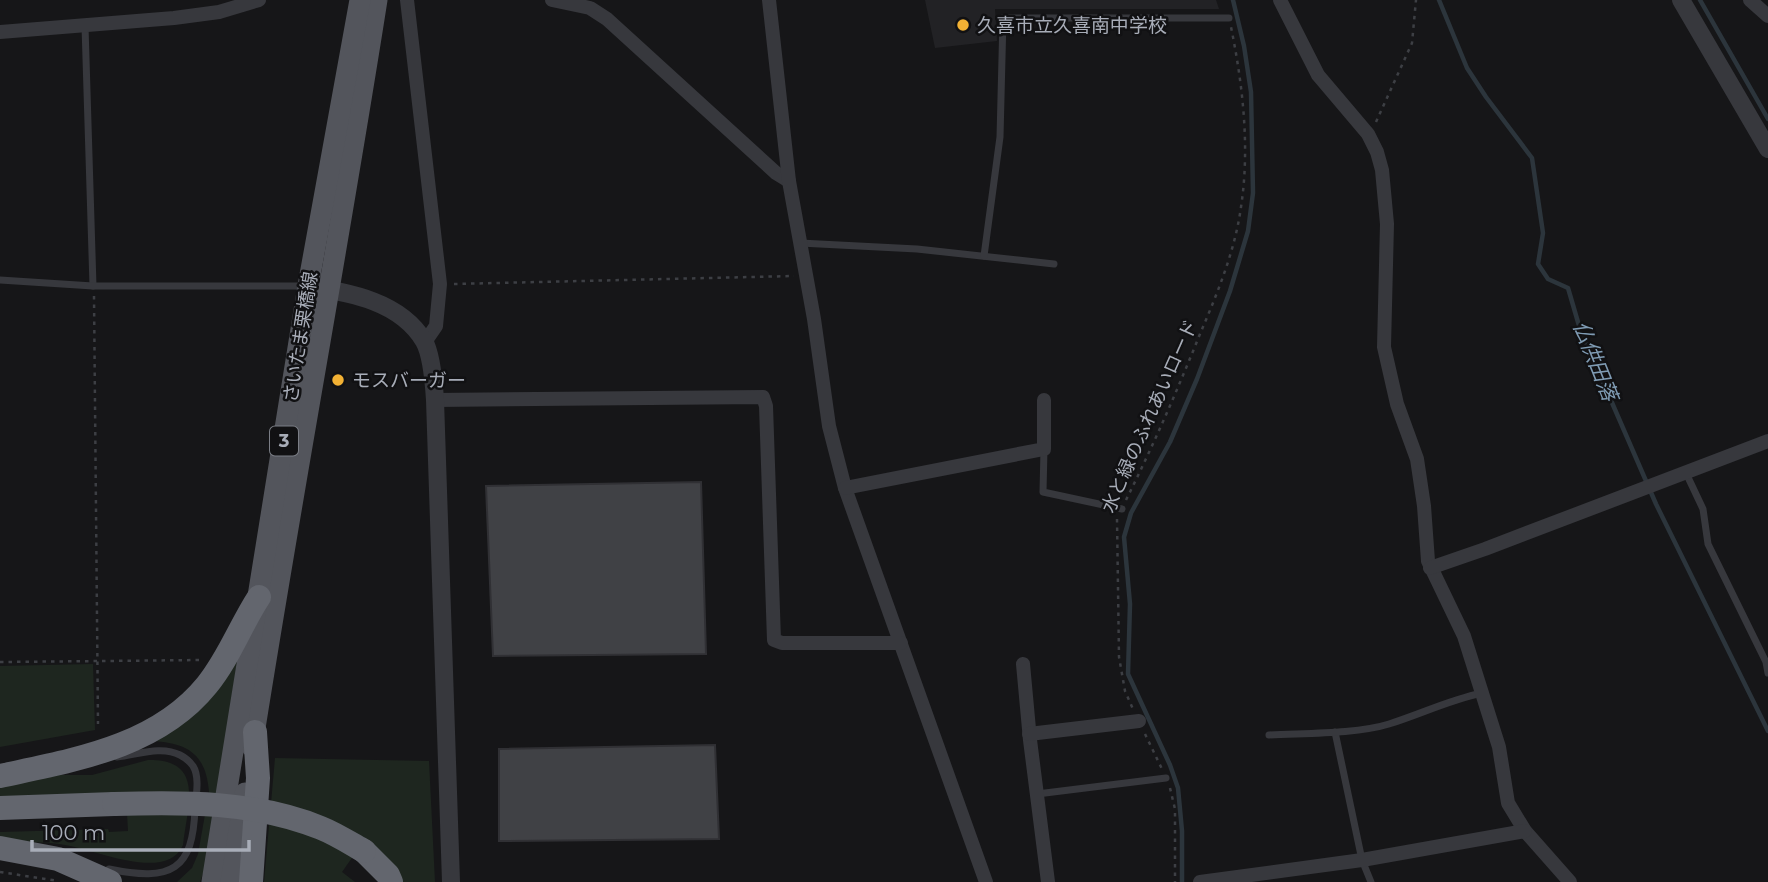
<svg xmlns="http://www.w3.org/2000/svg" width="1768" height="882" viewBox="0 0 1768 882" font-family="Montserrat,'Noto Sans JP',sans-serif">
  <rect width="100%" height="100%" fill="#161618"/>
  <polygon fill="#222225" points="925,0 1216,0 1219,9 995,9 997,41 935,48"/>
  <g fill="#1e261f">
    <path d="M238,656L207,862L200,882H177L192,868L198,854L209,792C206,754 188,743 152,741C195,721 213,695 238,656Z"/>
    <polygon points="93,664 95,730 0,747 0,666"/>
    <polygon points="275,758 429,761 435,882 399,882 363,842 342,872 355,882 264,882"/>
    <path d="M148,760C206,759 187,807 183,845C167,882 99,851 65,845C46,841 20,843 0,841V832L108,829L109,832L128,831L126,796L0,801V784L57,775H92Z"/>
  </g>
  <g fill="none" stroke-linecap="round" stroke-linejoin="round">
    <g stroke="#2c353c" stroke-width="4.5">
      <polyline points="1439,0 1467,68 1486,97 1532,158 1543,233 1538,264 1548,279 1568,288 1580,329 1656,504 1768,731"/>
      <polyline points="1700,0 1768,119"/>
      <polyline points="1182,882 1182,831 1178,788 1170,765 1128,674 1130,604 1124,537 1131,513 1170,442 1197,379 1230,291 1248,231 1253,193 1251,92 1244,46 1233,0"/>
    </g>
  </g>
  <g fill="#404145" stroke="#303034" stroke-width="2">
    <polygon points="701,482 706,654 493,656 486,486"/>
    <polygon points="715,745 719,839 499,841 499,749"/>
  </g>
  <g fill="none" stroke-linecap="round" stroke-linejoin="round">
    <g stroke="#3d3f44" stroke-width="2.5" stroke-dasharray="3.5 5" stroke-linecap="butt">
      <polyline points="1376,122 1412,43 1416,0"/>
      <polyline points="454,284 794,276"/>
      <polyline points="94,296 98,724"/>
      <path d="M1126,500C1153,446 1177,391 1200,334C1217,294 1235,251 1241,207C1250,148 1243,86 1231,27"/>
      <polyline points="1117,519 1119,657 1125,691 1133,709"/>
      <polyline points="0,662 203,660"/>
      <polyline points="1145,734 1162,769"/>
      <polyline points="1170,788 1175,809 1175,882"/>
      <polyline points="0,872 58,881"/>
    </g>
    <g stroke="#37383d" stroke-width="7">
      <polyline points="85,26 93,286"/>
      <polyline points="800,243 917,249 1054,264"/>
      <polyline points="984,256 1000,137 1003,18 1229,18"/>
      <polyline points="0,280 93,286 307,286"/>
      <polyline points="1044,449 1043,492 1122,509"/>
      <polyline points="1686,473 1703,509 1708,544 1766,662 1768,673"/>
      <polyline points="1335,732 1362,860 1371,882"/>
      <path d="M1269,735C1304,733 1357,734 1389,724C1421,714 1449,700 1482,693"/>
      <polyline points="1037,794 1166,778"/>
      <path d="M109,869C172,882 193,870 195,808C196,796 200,777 193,766C190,762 184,757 180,755C161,745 137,755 117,757"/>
    </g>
    <g stroke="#37383d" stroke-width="14">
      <polyline points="407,0 440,284 436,326 425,342"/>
      <polyline points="552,0 590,8 607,19 776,173 789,181"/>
      <polyline points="769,0 789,181 814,319 829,426 845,488 986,882"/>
      <polyline points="1280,0 1318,75 1368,134 1377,152 1382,170 1387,224 1384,347 1397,404 1417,459 1424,506 1428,561 1464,636 1499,747 1508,803 1525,831 1570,882"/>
      <polyline points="1750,0 1768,16"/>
      <polyline points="0,32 174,18 219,12 259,0"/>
      <polyline points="435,400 763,397 766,406 774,640 782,643 901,643"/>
      <polyline points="845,488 1044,449 1044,400"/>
      <polyline points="1430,568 1485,549 1768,441"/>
      <polyline points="1023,664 1030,740 1048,882"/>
      <polyline points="1029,734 1139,721"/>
      <polyline points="1200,882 1362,860 1525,831"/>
    </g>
    <g stroke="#37383d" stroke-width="18">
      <polyline points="1681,0 1768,149"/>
      <path d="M308,286C350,293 400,301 424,341C432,355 434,384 435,400L451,882"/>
    </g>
    <g stroke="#53555c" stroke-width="21">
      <path d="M252,747C291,498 338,249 377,0"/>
      <polyline points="212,882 308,286 360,0"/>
      <polyline points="231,882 245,793"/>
    </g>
    <g stroke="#63666e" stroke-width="24">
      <path d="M0,776C74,760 157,747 207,685C229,658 240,626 259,597"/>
      <polyline points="0,808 114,804"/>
      <polyline points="0,848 58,859 110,882"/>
      <polyline points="364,851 388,875 391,882"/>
      <polyline points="251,882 258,778 255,732"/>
    </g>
    <path stroke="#63666e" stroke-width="24" d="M114,804C183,802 255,801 321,828C336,834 350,843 364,851"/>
  </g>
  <g fill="#f2b134" stroke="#111113" stroke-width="2.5">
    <circle cx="963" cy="25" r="7"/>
    <circle cx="338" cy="380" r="7"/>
  </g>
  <g text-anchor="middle" stroke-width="5" stroke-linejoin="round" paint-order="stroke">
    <rect fill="#111113" stroke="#7b7e86" stroke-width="2" x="270" y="426.5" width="28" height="29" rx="5"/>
    <g font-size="18" font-weight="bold" fill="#a8adb8">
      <text x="284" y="447">3</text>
    </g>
    <g font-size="19" fill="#a8adb8" stroke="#111113" text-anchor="start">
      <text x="977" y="32">久喜市立久喜南中学校</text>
      <text x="352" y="387">モスバーガー</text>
    </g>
    <g font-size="19" fill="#a8adb8" stroke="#111113">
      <text transform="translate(300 337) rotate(-81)" y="7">さいたま栗橋線</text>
      <text transform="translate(1149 416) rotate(-66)" y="7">水と緑のふれあいロード</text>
    </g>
    <g font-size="21" font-style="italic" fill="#7f9bb3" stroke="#111113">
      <text transform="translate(1595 361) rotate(68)" y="7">仏供田落</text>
    </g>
  </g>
  <path d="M32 840v10h217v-10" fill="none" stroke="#a8adb8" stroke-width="3.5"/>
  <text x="42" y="840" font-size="21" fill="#a8adb8" stroke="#111113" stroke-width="5" paint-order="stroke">100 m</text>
</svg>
